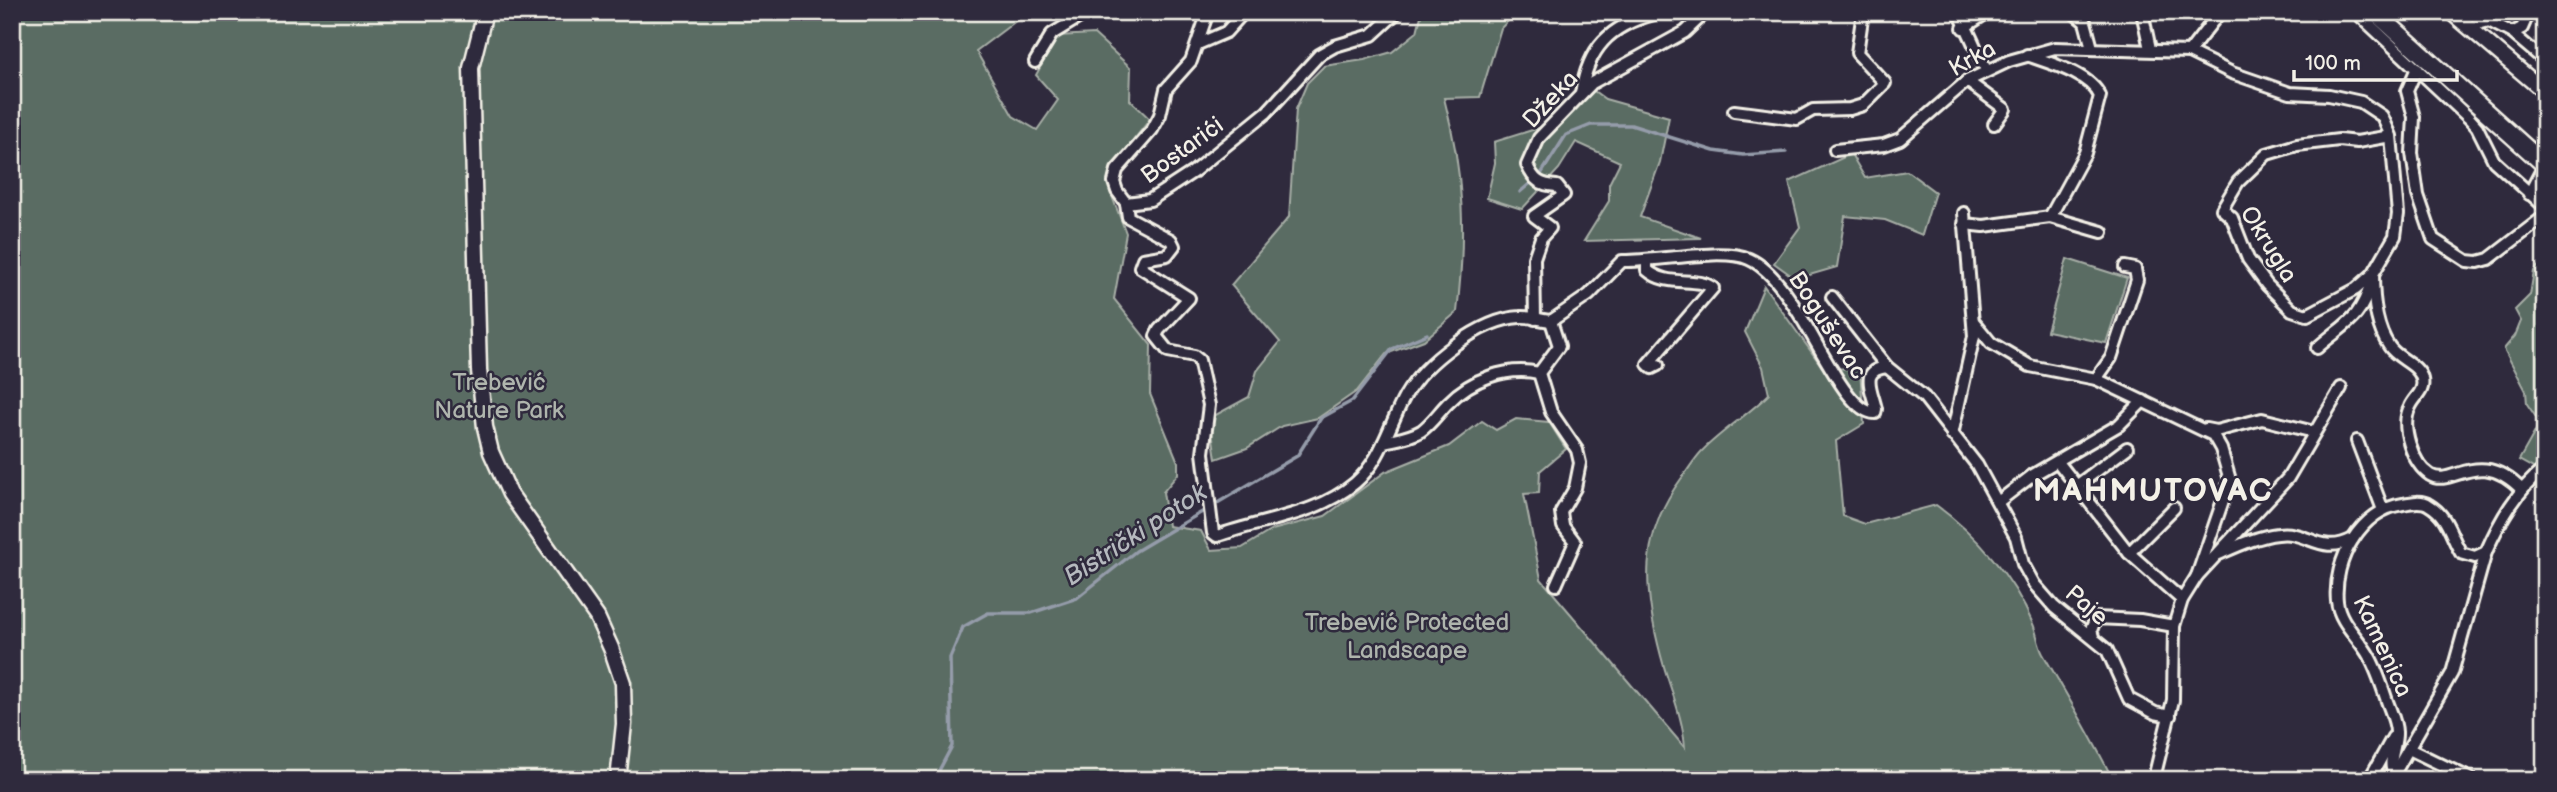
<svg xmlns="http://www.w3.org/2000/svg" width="2557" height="792" viewBox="0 0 2557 792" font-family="'Balsamiq Sans',sans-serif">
  <rect width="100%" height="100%" fill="#2f2a3d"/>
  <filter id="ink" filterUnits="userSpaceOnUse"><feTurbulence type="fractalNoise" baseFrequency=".0143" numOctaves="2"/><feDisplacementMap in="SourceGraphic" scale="14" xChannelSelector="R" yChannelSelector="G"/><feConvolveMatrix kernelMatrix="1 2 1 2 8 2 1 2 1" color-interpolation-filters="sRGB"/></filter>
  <g filter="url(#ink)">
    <g fill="#5a6c64" stroke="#a7aea6" stroke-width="2">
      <path d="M12,12H1011L1017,20L976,51L1013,116L1037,130L1058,100L1036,75L1057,36L1094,34L1131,68L1130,100L1150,119L1118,160L1110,191L1126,233L1114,299L1151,345L1150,394L1178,462V474L1163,492L1168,526L1201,531L1211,550L1242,548L1272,530L1325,516L1385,472L1449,446L1482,421L1496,430L1516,419L1549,422L1566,449L1540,471L1539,493L1524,494L1541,579L1685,748C1683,716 1669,687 1661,656C1643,589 1639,536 1681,479C1689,469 1695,457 1704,449C1724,429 1749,414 1769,394L1763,367L1745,332L1764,286L1823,368L1860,369L1864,424L1836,441L1843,516L1865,524L1936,505C1977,535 2013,577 2033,624C2037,633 2038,645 2043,654C2067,695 2092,737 2113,780H12Z"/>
      <path d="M1422,12H1517L1501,28L1480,97L1444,98C1464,173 1466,235 1457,312L1424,340L1386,354L1357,391L1318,418L1282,426L1247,448L1216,459L1210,418L1249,397L1257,371L1280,342L1231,285L1289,217L1296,109L1307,83L1324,66L1364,60L1392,52L1417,32Z"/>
      <polygon points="1583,83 1605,99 1669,117 1660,162 1640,217 1701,238 1584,241 1609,201 1609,184 1620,162 1576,142 1559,169 1522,209 1487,198 1495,163 1494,142 1558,122"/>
      <polygon points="1851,154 1865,178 1907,171 1935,192 1922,235 1885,220 1845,216 1837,267 1796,279 1774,263 1800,227 1789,182"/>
      <polygon points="2067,259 2127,278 2106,343 2047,331"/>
      <polygon points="2545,259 2545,464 2537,470 2519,460 2540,423 2527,404 2526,391 2504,349 2515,336 2521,321 2515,310 2530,295 2534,271"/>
    </g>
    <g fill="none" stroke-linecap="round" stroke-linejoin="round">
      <g stroke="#959caa" stroke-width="3.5">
        <polyline points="1520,192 1541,174 1566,135 1591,125 1631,125 1714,151 1743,155 1786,152"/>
        <polyline points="934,780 952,746 950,658 963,627 988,613 1031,613 1077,598 1136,551 1297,456 1321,418 1352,401 1392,349 1427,334"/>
      </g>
      <g stroke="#f4f1e8" stroke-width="16">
        <g id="street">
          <polyline points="1208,12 1191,61 1166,89 1160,115 1152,130 1117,170 1114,182 1117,191 1126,203 1150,200 1193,172 1267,112 1319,55 1335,46 1372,35 1397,12"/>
          <polyline points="1264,12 1268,12"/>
          <polyline points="1959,12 1986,70"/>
          <polyline points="2073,12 2085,22 2092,48"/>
          <polyline points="2142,12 2150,49"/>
          <polyline points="2356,12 2469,118 2477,127 2494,161 2545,207"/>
          <polyline points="2471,26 2489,21 2512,33 2545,61"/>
          <polyline points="1963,28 1988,12"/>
          <polyline points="2512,33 2522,28 2529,12"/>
          <polyline points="1198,44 1226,32 1244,12"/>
          <polyline points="2189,52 2220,12"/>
          <path d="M2027,55C2049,63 2089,73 2100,96L2085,153L2050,217"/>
          <polyline points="1035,62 1052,34 1088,12"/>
          <polyline points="2417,68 2407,91 2414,117 2412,153 2418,195 2433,239 2467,261 2478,262 2489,259 2545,216"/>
          <polyline points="1967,81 2005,109 1994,124"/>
          <path d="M1581,94C1588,48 1609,26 1654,14"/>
          <polyline points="1734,111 1797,119 1813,110 1850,109 1863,105 1885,83 1857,53 1863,12"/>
          <polyline points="1835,150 1884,145 1900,139 1967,81 2009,61 2055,48 2189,52 2232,73 2290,93 2329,95 2361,102 2382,116 2391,136 2398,214 2395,236 2373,274 2356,289 2307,315 2292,310 2267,285 2248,259 2232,218 2222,209 2238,182 2267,154 2297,145 2339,140 2357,142 2391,136"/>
          <polyline points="2529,194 2545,164"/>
          <path d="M1126,203L1128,217L1171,240L1174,246L1167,255L1143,259L1140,267L1189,298L1159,330L1156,336L1168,351L1194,356L1199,360L1209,405L1203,453L1213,533L1217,536C1263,519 1316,516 1355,483C1381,461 1389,425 1405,396C1424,363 1480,319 1520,317C1530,316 1541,320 1551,321L1589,295L1622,261C1654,262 1723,247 1749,259C1801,282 1836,412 1875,413L1876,409C1872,390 1859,370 1887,367"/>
          <polyline points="1964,224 1984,226 2050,217 2102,232"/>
          <path d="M1647,260V270C1667,288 1696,276 1713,288L1648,364L1652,368L1658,365"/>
          <path d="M2373,274C2373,296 2376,327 2389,346C2397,359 2419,364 2422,379C2425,392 2414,397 2410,407C2400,426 2412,463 2430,475C2452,489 2478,445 2522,490"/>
          <polyline points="1832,297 1887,367 1924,397 1977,465 2016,537 2023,564 2034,584 2054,607 2107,650 2129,699 2155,713 2170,716"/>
          <path d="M1535,319L1534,258L1541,238L1550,228L1534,216L1564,195L1557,186C1540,185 1534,181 1527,165L1539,138L1592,83L1685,32L1706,12"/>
          <polyline points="1551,321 1559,346 1539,373 1551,412 1577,450 1580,463 1575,488 1561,512 1563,526 1575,542 1556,585"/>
          <polyline points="1973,321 1991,343 2030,366 2096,379 2213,435 2221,449 2230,480 2197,576"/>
          <path d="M2317,348C2345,323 2360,321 2371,283"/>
          <polyline points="2096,379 2111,358 2137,280 2135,269 2125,267"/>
          <polyline points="2206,429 2216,431 2262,419 2314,432"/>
          <polyline points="1952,435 1974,336 1964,213"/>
          <polyline points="2357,441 2383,510"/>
          <path d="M1384,442C1397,439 1409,438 1421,431C1431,424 1439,412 1448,403C1471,379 1507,366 1539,373"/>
          <polyline points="2058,462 2129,553 2182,600"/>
          <polyline points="2075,487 2127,448"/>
          <polyline points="1998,502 2033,475 2119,425 2143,401"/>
          <polyline points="2129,553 2174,508"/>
          <path d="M2219,554C2237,546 2258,536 2278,534C2308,530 2320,556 2353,539"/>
          <polyline points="2093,637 2091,630 2096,618 2140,620 2174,626"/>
          <polyline points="2409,749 2473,780"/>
          <path d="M2394,774C2387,761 2397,745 2396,732C2396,722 2390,710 2387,701C2382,686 2377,670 2369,656C2359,638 2339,622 2337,601C2333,560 2361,510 2403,504C2412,502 2422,500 2429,505C2448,516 2450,535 2461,553L2475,557L2486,552"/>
          <path d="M2394,774L2452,673L2486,552C2500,520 2517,490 2545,468"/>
          <polyline points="2156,780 2156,770 2173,700 2174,626 2182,600 2197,576 2288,478 2341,388"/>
          <polyline points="2369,780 2393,737"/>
        </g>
      </g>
      <g stroke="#f4f1e8" stroke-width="19">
        <g id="secondary">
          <polyline points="485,12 471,68 479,370 485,427 491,452 510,494 597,617 611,648 623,683 624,724 618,780"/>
          <polyline points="2451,12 2545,92"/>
        </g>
      </g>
      <g stroke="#f4f1e8" stroke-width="21">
        <polyline id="primary" points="2375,12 2545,165"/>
      </g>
      <use href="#street" stroke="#2f2a3d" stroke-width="10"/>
      <use href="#secondary" stroke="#2f2a3d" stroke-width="14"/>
      <use href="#primary" stroke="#2f2a3d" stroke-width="16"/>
    </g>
  </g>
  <g text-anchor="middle" stroke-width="5" stroke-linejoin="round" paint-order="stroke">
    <g font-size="24" fill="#f4f1e8" stroke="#2f2a3d">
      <text transform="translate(1972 58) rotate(-29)" y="8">Krka</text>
      <text transform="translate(1550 99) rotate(-47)" y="8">Džeka</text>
      <text transform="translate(1182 150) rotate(-36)" y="8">Bostarići</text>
      <text transform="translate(2269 244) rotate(58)" y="8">Okrugla</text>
      <text transform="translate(1828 325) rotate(57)" y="8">Boguševac</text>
      <text transform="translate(2087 605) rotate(41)" y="8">Paje</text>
      <text transform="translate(2383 646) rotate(65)" y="8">Kamenica</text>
    </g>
    <g font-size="24" fill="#afb5ad" stroke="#2f2a3d">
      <text x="499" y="390">Trebević<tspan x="499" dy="28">Nature Park</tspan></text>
      <text x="1407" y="630">Trebević Protected<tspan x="1407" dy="28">Landscape</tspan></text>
    </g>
    <g font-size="26" font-style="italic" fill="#b5b9be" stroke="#2f2a3d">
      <text transform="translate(1135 534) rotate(-33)" y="9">Bistrički potok</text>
    </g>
    <g font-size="32" font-weight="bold" letter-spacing="2" fill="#f4f1e8" stroke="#2f2a3d">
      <text x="2153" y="501">MAHMUTOVAC</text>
    </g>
  </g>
  <rect width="2557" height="792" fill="none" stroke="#2f2a3d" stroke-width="42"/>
  <rect x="21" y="21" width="2515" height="750" fill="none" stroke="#f4f1e8" stroke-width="2.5" filter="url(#ink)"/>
  <path d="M2294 70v10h163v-10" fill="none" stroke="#f4f1e8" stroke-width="3.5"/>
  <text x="2305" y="70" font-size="21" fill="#f4f1e8" stroke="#2f2a3d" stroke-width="5" paint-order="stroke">100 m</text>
</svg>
